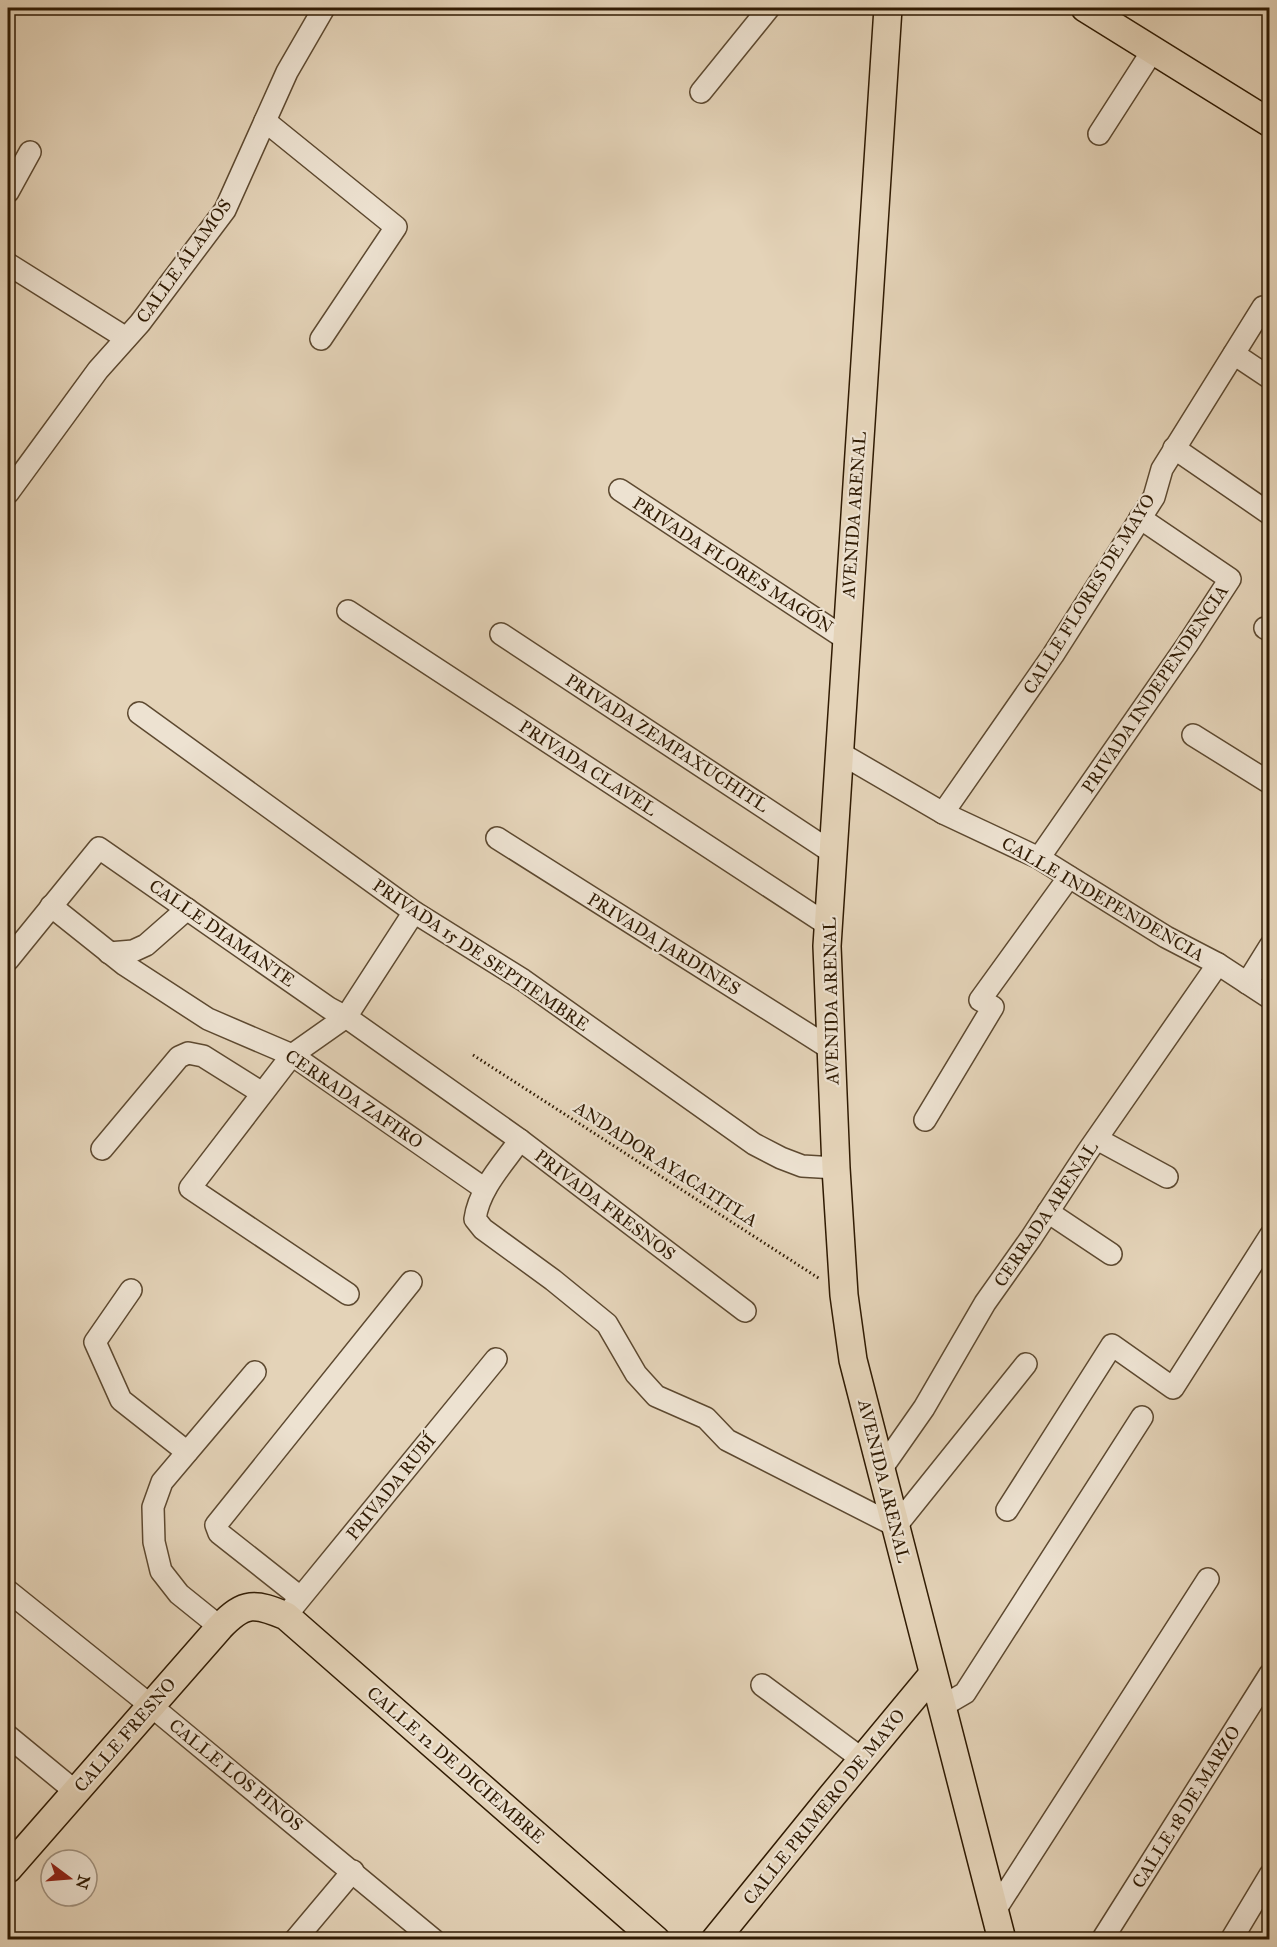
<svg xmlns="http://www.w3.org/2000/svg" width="1277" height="1947" viewBox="0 0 1277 1947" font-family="'IM FELL Great Primer',serif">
  <rect width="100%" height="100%" fill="#e4d3b8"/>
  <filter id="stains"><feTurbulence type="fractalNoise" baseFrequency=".00333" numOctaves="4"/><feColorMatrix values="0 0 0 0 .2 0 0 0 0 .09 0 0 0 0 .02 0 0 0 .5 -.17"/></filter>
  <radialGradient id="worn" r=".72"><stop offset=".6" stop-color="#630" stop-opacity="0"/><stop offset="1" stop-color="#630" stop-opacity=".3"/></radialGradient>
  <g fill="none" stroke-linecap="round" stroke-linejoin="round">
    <g stroke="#5d4930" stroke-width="24">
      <g id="minor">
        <polyline points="701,92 769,8"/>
        <polyline points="265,121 396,227 321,339"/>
        <polyline points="1099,134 1153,50"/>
        <polyline points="8,192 30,152"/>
        <polyline points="8,264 126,338"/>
        <polyline points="1234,354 1270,378"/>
        <polyline points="1174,448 1270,514"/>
        <polyline points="620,490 846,639"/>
        <polyline points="8,493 98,370 140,323 225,210 287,72 324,8"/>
        <polyline points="348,611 828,925"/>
        <polyline points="1265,628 1270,631"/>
        <polyline points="501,634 833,853"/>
        <polyline points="139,713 414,912 523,980 754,1144 781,1158 802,1166 836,1168"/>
        <polyline points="1193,735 1270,783"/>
        <polyline points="840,753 943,813 1039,858 1166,937 1218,964 1270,998"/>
        <polyline points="943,813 1053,655 1154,497 1162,469 1263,307"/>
        <polyline points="497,838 831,1049"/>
        <polyline points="1039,858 1187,645 1230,579 1140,518"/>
        <polyline points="51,906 125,965 208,1019 292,1055 485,1189"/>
        <polyline points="109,953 133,951 146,945 187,909"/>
        <polyline points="8,960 99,848 329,1008 346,1017 520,1140 745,1311"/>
        <polyline points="1247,983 1270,946"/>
        <polyline points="925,1120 993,1007 980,1000 1069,877"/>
        <polyline points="1097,1139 1167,1177"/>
        <path d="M520,1140C503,1164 479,1189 475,1219L483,1229L553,1280L607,1324L636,1374L656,1396L706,1418L727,1440L896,1526L1026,1364"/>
        <polyline points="102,1149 179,1057 188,1053 203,1056 262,1093"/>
        <polyline points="1048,1212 1111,1254"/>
        <polyline points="131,1290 95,1342 121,1400 187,1452"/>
        <polyline points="348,1294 190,1188 292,1055 346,1017 414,912"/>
        <polyline points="882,1468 924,1408 985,1303 1031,1238 1088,1151 1218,964"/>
        <polyline points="1007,1510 1112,1345 1173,1388 1270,1236"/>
        <polyline points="8,1591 150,1705 434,1940"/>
        <polyline points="300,1597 219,1533 216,1525 411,1282"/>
        <polyline points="293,1607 496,1359"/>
        <polyline points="220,1627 179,1594 161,1571 154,1542 153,1507 162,1482 255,1372"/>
        <polyline points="762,1685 862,1759"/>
        <polyline points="941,1707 965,1693 1142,1417"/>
        <polyline points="8,1736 76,1792"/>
        <polyline points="994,1912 1208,1579"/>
        <polyline points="295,1940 353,1871"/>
        <polyline points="1102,1940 1270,1674"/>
        <polyline points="1231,1940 1270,1875"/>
      </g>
    </g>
    <g stroke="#301b03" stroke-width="30">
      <g id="major">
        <polyline points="888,8 827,946 836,1168 844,1295 853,1360 1002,1940"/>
        <polyline points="1085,8 1270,123"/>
        <path d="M8,1869L220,1627C245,1601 255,1603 286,1616L656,1940"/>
        <polyline points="715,1940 831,1797 933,1674"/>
      </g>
    </g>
    <polyline stroke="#301b03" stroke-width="3" stroke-dasharray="1.5 3" stroke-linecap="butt" points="473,1055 820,1279"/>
    <use href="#minor" stroke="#ede2d1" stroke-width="21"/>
    <use href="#major" stroke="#e4d3b8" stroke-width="27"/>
  </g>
  <g text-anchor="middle" stroke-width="4.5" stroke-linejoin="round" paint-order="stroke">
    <g font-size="18" fill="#301b03" stroke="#ede2d1">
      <text transform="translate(184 261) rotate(-54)" y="6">CALLE ÁLAMOS</text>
      <text transform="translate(854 515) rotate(-86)" y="6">AVENIDA ARENAL</text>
      <text transform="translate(733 565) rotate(33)" y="6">PRIVADA FLORES MAGÓN</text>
      <text transform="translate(1089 594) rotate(-58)" y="6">CALLE FLORES DE MAYO</text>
      <text transform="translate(1155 689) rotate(-56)" y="6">PRIVADA INDEPENDENCIA</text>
      <text transform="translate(667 743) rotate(33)" y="6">PRIVADA ZEMPAXUCHITL</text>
      <text transform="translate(588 768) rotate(33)" y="6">PRIVADA CLAVEL</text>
      <text transform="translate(1103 899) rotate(30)" y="6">CALLE INDEPENDENCIA</text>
      <text transform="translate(222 933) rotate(35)" y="6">CALLE DIAMANTE</text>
      <text transform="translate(664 944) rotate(32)" y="6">PRIVADA JARDINES</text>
      <text transform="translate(481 955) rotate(34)" y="6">PRIVADA 15 DE SEPTIEMBRE</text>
      <text transform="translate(831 1001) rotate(-91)" y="6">AVENIDA ARENAL</text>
      <text transform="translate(354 1099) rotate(34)" y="6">CERRADA ZAFIRO</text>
      <text transform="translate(666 1164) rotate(33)" y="6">ANDADOR AYACATITLA</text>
      <text transform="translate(605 1205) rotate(37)" y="6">PRIVADA FRESNOS</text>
      <text transform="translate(1046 1214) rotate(-56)" y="6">CERRADA ARENAL</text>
      <text transform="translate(884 1481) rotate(76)" y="6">AVENIDA ARENAL</text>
      <text transform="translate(391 1487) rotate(-51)" y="6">PRIVADA RUBÍ</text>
      <text transform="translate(125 1735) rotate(-49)" y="6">CALLE FRESNO</text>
      <text transform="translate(456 1765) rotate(41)" y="6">CALLE 12 DE DICIEMBRE</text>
      <text transform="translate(236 1775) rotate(39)" y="6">CALLE LOS PINOS</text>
      <text transform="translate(824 1807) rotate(-51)" y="6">CALLE PRIMERO DE MAYO</text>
      <text transform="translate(1186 1807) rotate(-58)" y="6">CALLE 18 DE MARZO</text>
    </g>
  </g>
  <rect width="1277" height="1947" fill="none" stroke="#e4d3b8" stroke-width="30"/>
  <rect x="9" y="9" width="1259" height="1929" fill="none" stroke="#301b03" stroke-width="3"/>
  <rect x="15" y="15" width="1247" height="1917" fill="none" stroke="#301b03" stroke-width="1.5"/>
  <g transform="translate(69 1878) rotate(106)"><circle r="28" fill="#ede2d1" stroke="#a1927f" stroke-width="1.5"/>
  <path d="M0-4.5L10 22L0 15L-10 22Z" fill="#8f2418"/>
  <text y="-9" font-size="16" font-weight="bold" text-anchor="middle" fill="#301b03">N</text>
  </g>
  <rect width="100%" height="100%" filter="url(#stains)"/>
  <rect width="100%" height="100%" fill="url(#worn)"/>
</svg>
